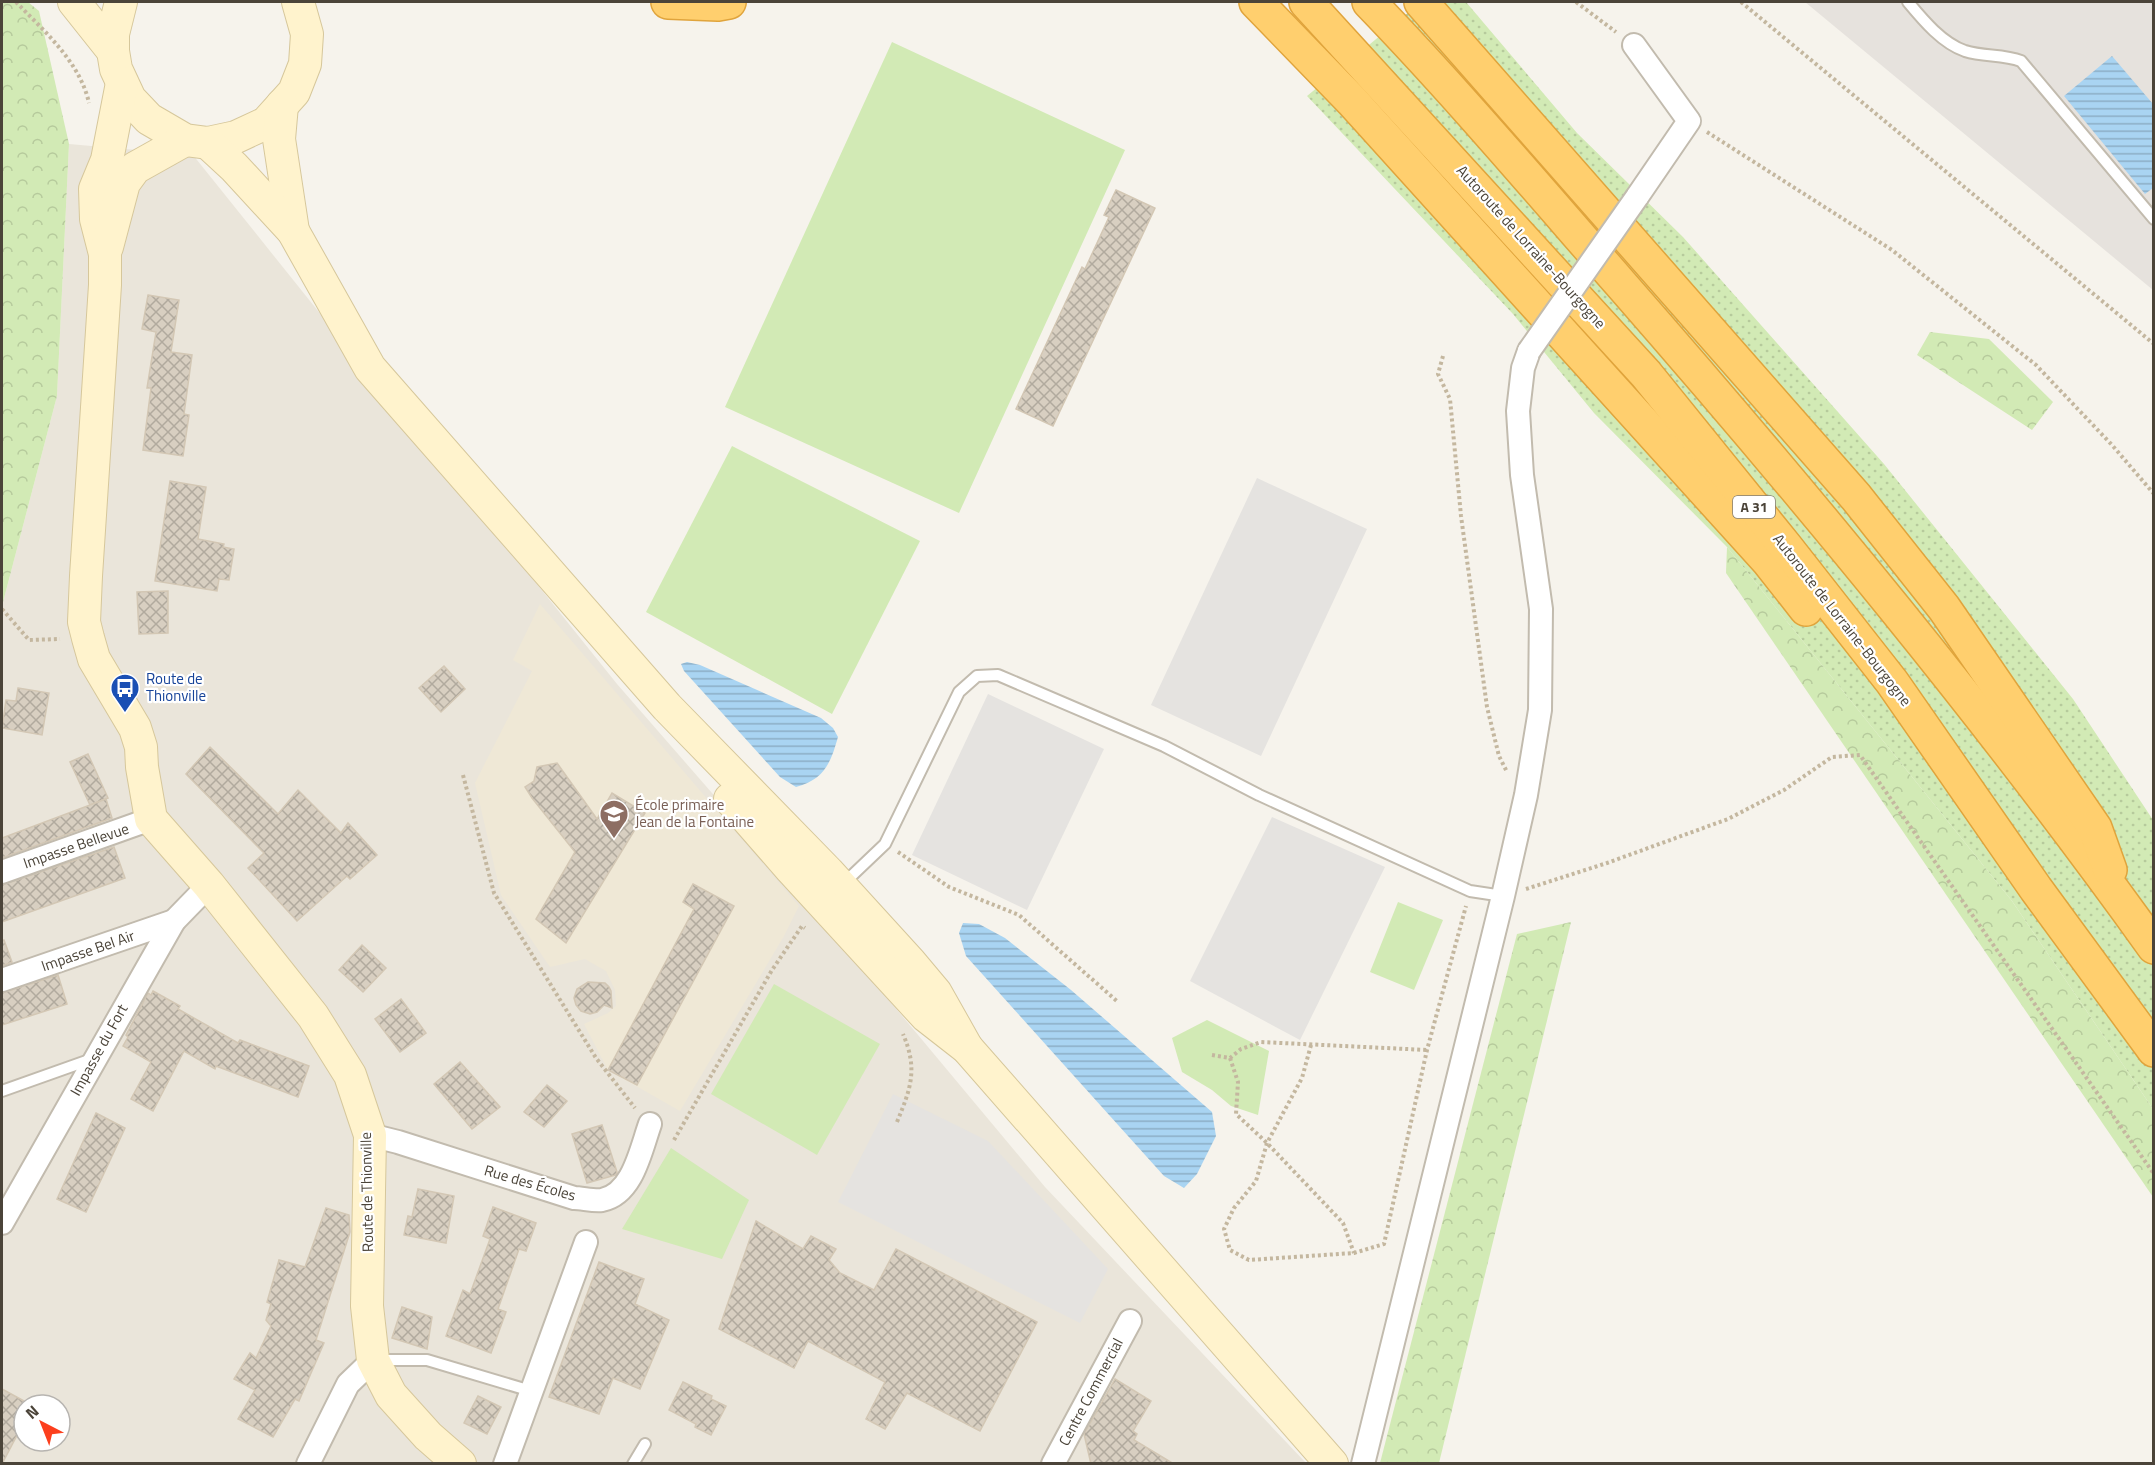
<svg xmlns="http://www.w3.org/2000/svg" width="2155" height="1465" viewBox="0 0 2155 1465" font-family="'Titillium Web',sans-serif">
  <defs>
    <pattern id="grass-dots" width="8" height="8" patternUnits="userSpaceOnUse" patternTransform="scale(1.5)"><rect width="8" height="8" fill="#d2eab5"/><path d="M2 2h.1M6 6h.1" fill="none" stroke="#b6ca9c" stroke-width="1.8" stroke-linecap="round"/></pattern>
    <pattern id="forest-crowns" width="20" height="18" patternUnits="userSpaceOnUse" patternTransform="scale(1.5)"><rect width="20" height="18" fill="#d2eab5"/><path d="M2 6a3 3 0 1 1 6 0M12 15a3 3 0 1 1 6 0" fill="none" stroke="#b6ca9c"/></pattern>
    <pattern id="water-rules" width="6" height="5" patternUnits="userSpaceOnUse" patternTransform="scale(1.5)"><rect width="6" height="5" fill="#a9d4f2"/><path d="M0 2.5h6" fill="none" stroke="#8caec5"/></pattern>
    <pattern id="building-cross-hatch" width="8" height="8" patternUnits="userSpaceOnUse" patternTransform="scale(1.5)"><rect width="8" height="8" fill="#d8cfc1"/><path d="M0 0l8 8M0 8l8-8" fill="none" stroke="#b1aa9e"/></pattern>
  </defs>
  <rect width="100%" height="100%" fill="#f6f3ec"/>
  <path fill="#eae5da" fill-rule="evenodd" d="M69,144L193,155L617,684L807,902L1045,1187L1306,1463L2,1464V606L57,396ZM24,1405H60V1441H24Z"/>
  <polygon fill="#e6e2dd" points="1805,2 2153,2 2153,290"/>
  <polygon fill="#efe8d6" points="540,604 799,906 784,936 680,1111 608,1070 584,1024 608,1013 616,1006 615,990 606,971 585,959 550,967 501,895 475,783 532,671 513,660"/>
  <polygon fill="url(#grass-dots)" points="1421,2 1466,2 1577,133 1683,237 1884,464 2073,699 2153,820 2153,1109 2012,901 1727,547 1594,413 1513,314 1307,96"/>
  <g fill="url(#forest-crowns)">
    <polygon points="2,2 28,2 39,11 69,144 57,396 2,606"/>
    <polygon points="1930,332 1989,339 2053,402 2032,430 1917,355"/>
    <polygon points="1727,547 2012,901 2153,1109 2153,1197 1726,573"/>
    <polygon points="1571,922 1439,1463 1380,1463 1517,934"/>
  </g>
  <g fill="#d2eab5">
    <polygon points="892,42 1125,150 959,513 725,407"/>
    <polygon points="732,446 920,541 832,714 646,612"/>
    <polygon points="1398,902 1443,920 1414,990 1370,972"/>
    <polygon points="774,984 880,1044 817,1155 711,1094"/>
    <polygon points="1207,1020 1269,1051 1258,1115 1231,1106 1212,1090 1182,1072 1172,1038"/>
    <polygon points="671,1148 749,1200 722,1259 622,1229"/>
  </g>
  <g fill="#e5e3e0">
    <polygon points="1257,478 1367,529 1261,756 1151,705"/>
    <polygon points="988,694 1104,749 1027,910 912,855"/>
    <polygon points="1272,817 1385,867 1300,1040 1190,981"/>
    <polygon points="893,1094 988,1141 1108,1269 1080,1323 838,1202"/>
  </g>
  <g fill="url(#water-rules)">
    <polygon points="2112,56 2153,104 2153,188 2145,194 2064,96"/>
    <path d="M687,662L700,665L821,718L833,728L838,737C830,765 824,779 796,787L780,777L684,671L681,664Z"/>
    <polygon points="963,923 979,924 1005,938 1071,990 1212,1112 1216,1136 1197,1174 1184,1188 1164,1176 966,956 959,933"/>
  </g>
  <g fill="url(#building-cross-hatch)" stroke="#d3c7b4" stroke-width="1.5">
    <polygon points="1116,190 1155,208 1053,426 1016,409 1082,267 1085,269 1109,217 1104,215"/>
    <polygon points="148,295 179,300 171,352 192,355 184,414 189,415 183,456 143,450 151,388 147,388 156,332 142,329"/>
    <polygon points="170,481 206,487 198,539 224,544 223,547 234,549 229,580 219,579 217,591 155,581"/>
    <polygon points="168,591 168,633 139,634 137,592"/>
    <polygon points="444,666 465,689 441,712 419,688"/>
    <polygon points="18,688 49,693 42,735 2,728 6,700 16,701"/>
    <polygon points="210,747 278,814 298,790 341,833 348,823 377,855 350,879 347,876 297,921 248,868 264,853 186,774"/>
    <polygon points="88,754 108,798 90,805 70,762"/>
    <polygon points="557,763 597,819 612,793 645,813 566,943 536,919 575,852 532,798 525,787 534,781 537,767"/>
    <polygon points="106,799 112,818 2,858 2,838"/>
    <polygon points="114,847 125,878 2,922 2,885"/>
    <polygon points="693,884 734,906 637,1085 608,1070 694,909 683,902"/>
    <polygon points="2,940 4,940 12,962 2,966"/>
    <polygon points="362,945 386,968 363,992 339,970"/>
    <polygon points="58,975 67,1004 2,1025 2,993"/>
    <polygon points="588,982 605,983 609,987 611,991 612,1008 604,1005 597,1012 590,1014 581,1011 576,1005 574,998 577,989"/>
    <polygon points="153,991 180,1006 178,1009 238,1043 240,1040 309,1066 298,1097 216,1066 215,1069 184,1051 153,1111 131,1099 151,1062 123,1046 128,1037 126,1035 146,997 148,993 151,995"/>
    <polygon points="401,999 426,1033 400,1052 375,1019"/>
    <polygon points="460,1062 500,1107 472,1129 434,1084"/>
    <polygon points="547,1085 567,1101 544,1127 524,1112"/>
    <polygon points="96,1113 125,1128 86,1212 57,1199"/>
    <polygon points="602,1125 617,1172 616,1175 587,1183 572,1134"/>
    <polygon points="418,1189 454,1196 446,1243 404,1235 408,1216 412,1217"/>
    <polygon points="493,1207 536,1223 526,1251 519,1249 498,1309 506,1312 491,1353 446,1336 463,1290 470,1294 490,1239 483,1236"/>
    <polygon points="326,1208 349,1215 350,1232 316,1340 324,1343 299,1401 295,1399 273,1437 238,1419 255,1390 234,1379 250,1353 256,1358 271,1326 266,1320 271,1304 267,1302 279,1260 305,1267"/>
    <polygon points="756,1221 803,1249 811,1236 836,1249 829,1260 840,1273 874,1290 896,1249 1037,1322 980,1431 907,1393 885,1429 866,1419 885,1382 808,1341 794,1368 719,1329"/>
    <polygon points="599,1262 644,1279 635,1304 669,1320 640,1389 613,1378 599,1414 549,1397"/>
    <polygon points="402,1307 432,1317 427,1349 392,1338"/>
    <polygon points="1115,1379 1151,1401 1133,1431 1137,1434 1134,1440 1174,1464 1091,1464 1084,1434"/>
    <polygon points="683,1382 712,1396 711,1399 726,1406 711,1435 695,1427 696,1424 669,1410"/>
    <polygon points="2,1389 24,1401 24,1422 2,1464"/>
    <polygon points="478,1396 501,1407 487,1434 464,1423"/>
  </g>
  <g fill="none" stroke-linecap="round" stroke-linejoin="round">
    <g stroke="#c2bbae" stroke-width="14">
      <g id="lane">
        <path d="M1908,2C1923,20 1942,43 1965,51C1984,57 2003,54 2021,61L2154,219"/>
        <polyline points="843,884 885,844 959,692 977,676 998,675 1164,746 1259,795 1470,891 1503,896"/>
        <polyline points="2,1091 92,1059"/>
        <polyline points="377,1360 427,1360 531,1391"/>
        <polyline points="633,1464 645,1444"/>
      </g>
    </g>
    <g stroke="#c2bbae" stroke-width="26">
      <g id="street">
        <polyline points="1634,45 1689,121 1637,197"/>
        <polyline points="2,872 151,819"/>
        <polyline points="2,980 174,921"/>
        <path d="M370,1135L398,1142L574,1198C582,1198 593,1201 602,1200C633,1194 641,1149 650,1124"/>
        <polyline points="2,1223 174,921 209,885"/>
        <polyline points="308,1464 348,1384 373,1360"/>
        <polyline points="505,1464 586,1242"/>
        <polyline points="1053,1464 1130,1321"/>
        <polyline points="1363,1464 1503,896 1526,795 1540,710 1541,609 1522,475 1518,411 1523,368 1529,351"/>
      </g>
    </g>
    <g stroke="#d6c79b" stroke-width="34">
      <g id="secondary">
        <polyline points="74,2 113,51"/>
        <polyline points="121,2 113,34 113,51 116,69 130,99 149,119 185,140 208,143 236,137 266,123 294,92 305,64 307,34 298,2"/>
        <polyline points="122,83 107,160 95,189 96,219 105,254 105,285 86,576 84,622 88,638 94,659 135,728 141,747 142,767 151,819 209,885 313,1016 350,1075 370,1135 367,1306 373,1360 391,1395 428,1436 460,1464"/>
        <polyline points="282,105 279,139 293,231"/>
        <polyline points="208,143 234,167 293,231 370,368 667,707 828,872 910,962 936,993 967,1048"/>
        <polyline points="107,247 124,183 135,168 185,140"/>
        <polyline points="730,799 791,869 926,1016 967,1048 1332,1464"/>
      </g>
    </g>
    <g stroke="#e0a43c" stroke-width="36">
      <g id="highway">
        <polyline points="668,2 718,4 729,2"/>
        <polyline points="1256,2 1352,101 1769,562 1806,609"/>
        <polyline points="1306,2 1646,374 1786,547 1892,682 2036,889 2154,1050"/>
        <path d="M1369,2C1456,92 1537,188 1620,283C1807,497 1988,716 2154,947"/>
        <polyline points="1421,2 1856,497 1944,608 2095,828 2110,870"/>
      </g>
    </g>
    <g stroke="#c4b79f" stroke-width="4" stroke-dasharray="3 3" stroke-linecap="butt">
      <path d="M16,2C44,31 80,62 89,103"/>
      <polyline points="1576,2 1616,32"/>
      <polyline points="1741,2 2154,344"/>
      <polyline points="1707,132 1892,250 2036,365 2112,445 2154,494"/>
      <polyline points="1443,356 1438,374 1450,399 1461,516 1487,707 1499,756 1507,772"/>
      <polyline points="2,609 29,640 60,639"/>
      <polyline points="463,775 494,893 596,1058 635,1108"/>
      <polyline points="898,852 949,887 1019,915 1118,1002"/>
      <polyline points="1526,889 1607,863 1728,819 1784,790 1832,757 1860,755 2154,1174"/>
      <polyline points="1311,1045 1302,1078 1267,1143 1256,1181 1234,1208 1224,1229 1230,1250 1249,1260 1354,1253 1384,1244 1427,1050 1466,906"/>
      <polyline points="1212,1055 1230,1058 1241,1049 1261,1042 1427,1050"/>
      <polyline points="1230,1058 1238,1082 1236,1114 1267,1143 1343,1223 1354,1253"/>
      <path d="M897,1122C911,1088 918,1069 903,1034"/>
      <polyline points="674,1140 772,970 802,926 805,928"/>
    </g>
    <use href="#lane" stroke="#fff" stroke-width="10"/>
    <use href="#street" stroke="#fff" stroke-width="22"/>
    <use href="#secondary" stroke="#fff3cd" stroke-width="32"/>
    <use href="#highway" stroke="#ffcf6e" stroke-width="33"/>
    <g stroke="#c2bbae" stroke-width="26" stroke-linecap="butt">
      <polyline id="street-bridge" points="1529,351 1637,197"/>
    </g>
    <use href="#street-bridge" stroke="#fff" stroke-width="22"/>
  </g>
  <defs>
    <g id="bus-pin" transform="scale(1.5)"><path d="M0 17L-7.5 6A9.5 9.5 0 1 1 7.5 6Z" fill="#1a4fb4" stroke="#fff"/><path d="M-5-6H5V4H4V6H2V4H-2V6H-4V4H-5ZM-3.5-4V0h7V-4ZM-3.5 1.2v1.5H-2V1.2ZM2 1.2v1.5H3.5V1.2Z" fill="#fff"/></g>
    <g id="school-pin" transform="scale(1.5)"><path d="M0 17L-7.5 6A9.5 9.5 0 1 1 7.5 6Z" fill="#8d6e63" stroke="#fff"/><path d="M0-5L7-2L0 1L-7-2ZM-4 1L0 2.5L4 1V4Q0 6-4 4Z" fill="#fff"/></g>
  </defs>
  <g fill-rule="evenodd">
    <use href="#bus-pin" x="125" y="688"/>
    <use href="#school-pin" x="614" y="814"/>
  </g>
  <g text-anchor="middle" stroke-width="4.5" stroke-linejoin="round" paint-order="stroke">
    <rect fill="#fff" stroke="#817c74" stroke-width="1.5" x="1733" y="496" width="42" height="22" rx="4.5"/>
    <g font-size="14" font-weight="bold" fill="#4b4439">
      <text x="1754" y="512">A 31</text>
    </g>
    <g font-size="15" fill="#4b4439" stroke="#fff">
      <text transform="translate(1531 247) rotate(48)" y="5">Autoroute de Lorraine-Bourgogne</text>
      <text transform="translate(1842 620) rotate(52)" y="5">Autoroute de Lorraine-Bourgogne</text>
      <text transform="translate(76 846) rotate(-19)" y="5">Impasse Bellevue</text>
      <text transform="translate(88 951) rotate(-19)" y="5">Impasse Bel Air</text>
      <text transform="translate(99 1050) rotate(-61)" y="5">Impasse du Fort</text>
      <text transform="translate(530 1183) rotate(16)" y="5">Rue des Écoles</text>
      <text transform="translate(367 1192) rotate(-91)" y="5">Route de Thionville</text>
      <text transform="translate(1091 1392) rotate(-62)" y="5">Centre Commercial</text>
    </g>
    <g font-size="15" fill="#164399" stroke="#fff" text-anchor="start">
      <text x="146" y="684">Route de<tspan x="146" dy="17">Thionville</tspan></text>
    </g>
    <g font-size="15" fill="#785e54" stroke="#fff" text-anchor="start">
      <text x="635" y="810">École primaire<tspan x="635" dy="17">Jean de la Fontaine</tspan></text>
    </g>
  </g>
  <rect width="2155" height="1465" fill="none" stroke="#4b4439" stroke-width="6"/>
  <g transform="translate(42 1423) rotate(318)"><circle r="28" fill="#ffffff" stroke="#b7b4b0" stroke-width="1.5"/>
  <path d="M0-4.5L10 22L0 15L-10 22Z" fill="#fc3f1d"/>
  <text y="-9" font-size="16" font-weight="bold" text-anchor="middle" fill="#4b4439">N</text>
  </g>
</svg>
